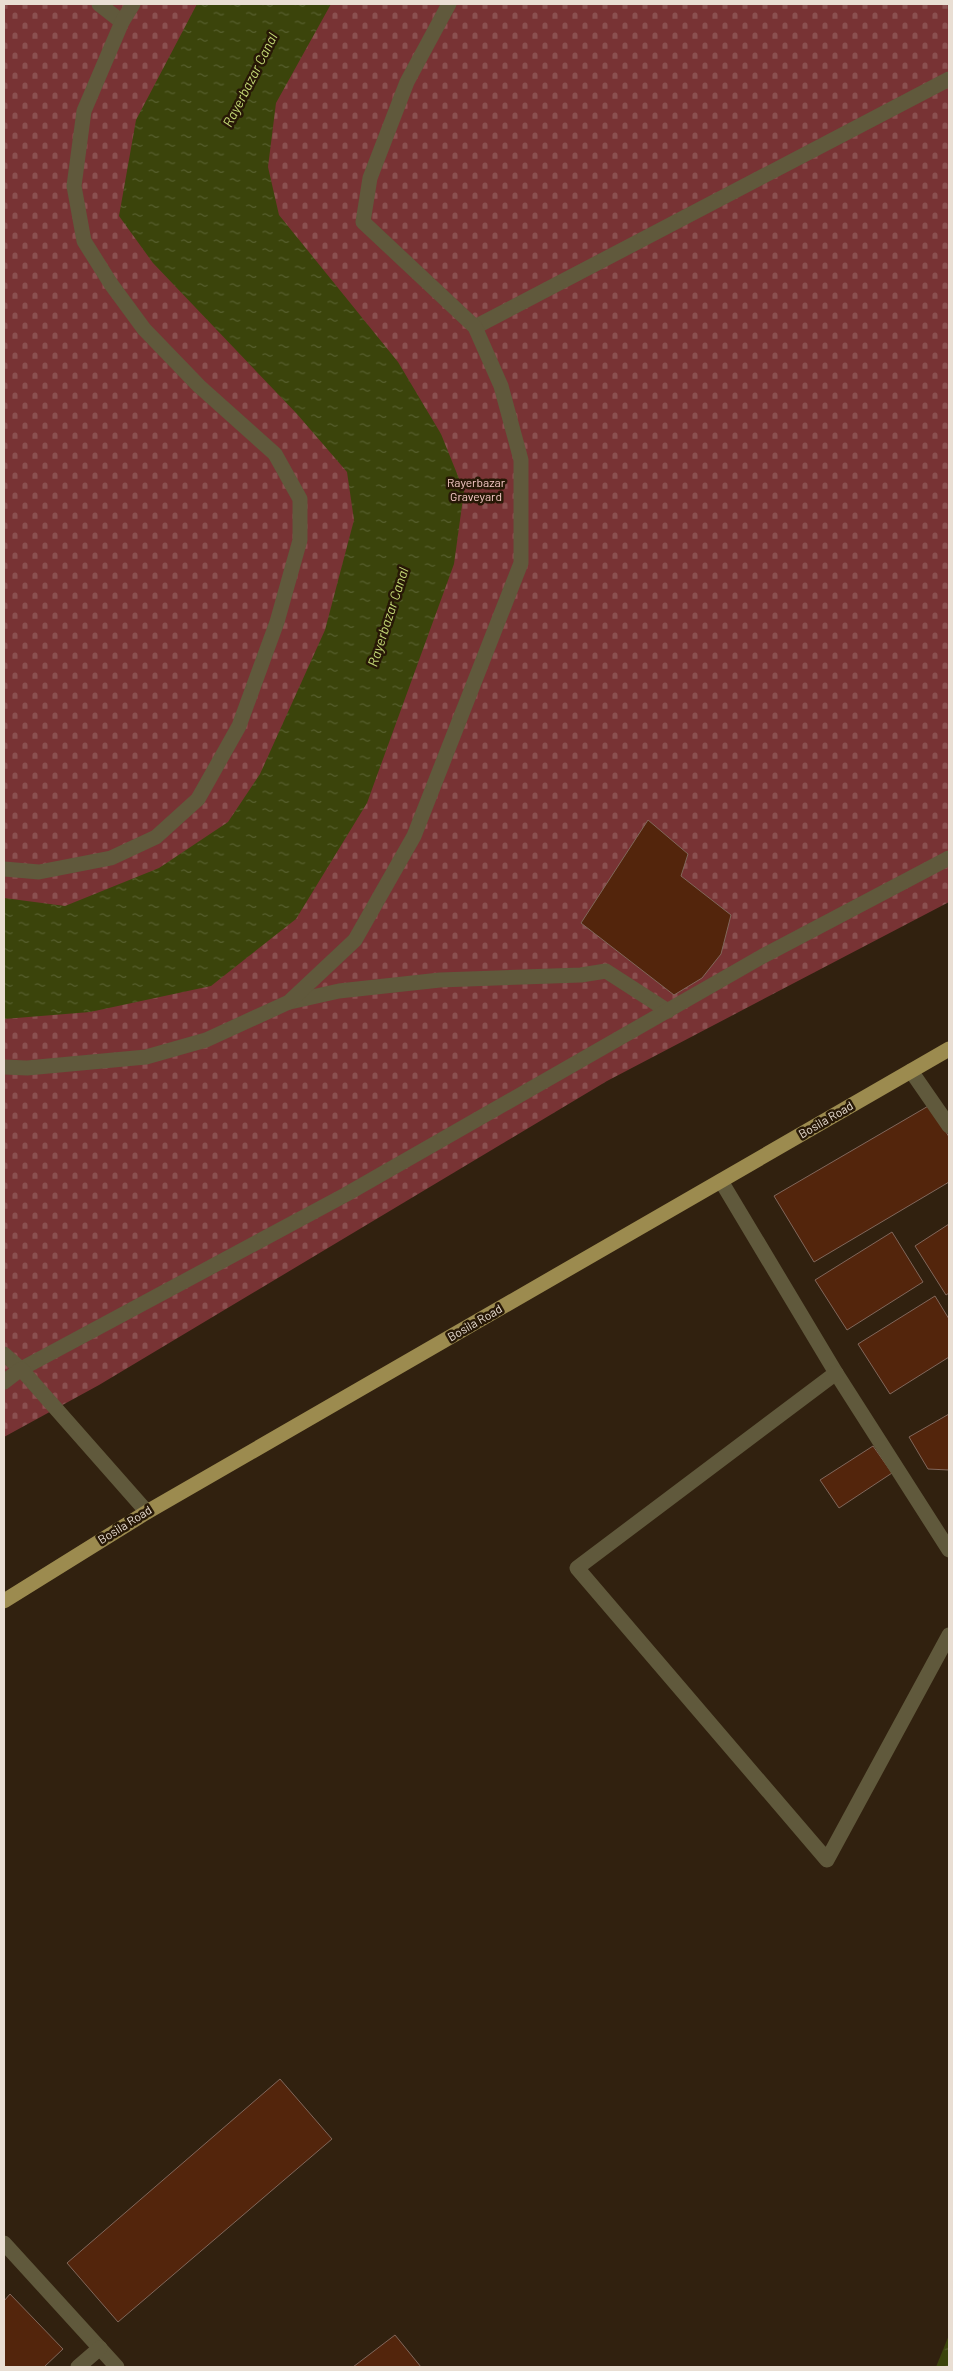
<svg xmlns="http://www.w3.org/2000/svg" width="953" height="2371" viewBox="0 0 953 2371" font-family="Barlow,sans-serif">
  <defs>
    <pattern id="cemetery-stones" width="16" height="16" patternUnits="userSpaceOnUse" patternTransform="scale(1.25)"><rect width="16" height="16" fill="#783334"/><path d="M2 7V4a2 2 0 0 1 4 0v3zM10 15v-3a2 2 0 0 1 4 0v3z" fill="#8b5050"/></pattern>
    <pattern id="water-ripples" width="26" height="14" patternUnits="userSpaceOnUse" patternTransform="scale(1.25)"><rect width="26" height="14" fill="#3b440b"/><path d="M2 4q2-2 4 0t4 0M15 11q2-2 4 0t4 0" fill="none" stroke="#575f2e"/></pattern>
  </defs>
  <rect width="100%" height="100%" fill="#31210f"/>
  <polygon fill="url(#cemetery-stones)" points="4,4 949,4 949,902 607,1081 99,1385 4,1437"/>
  <g fill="url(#water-ripples)">
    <polygon points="197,4 331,4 276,103 268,167 279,215 398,362 441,434 464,491 454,564 367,803 296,919 211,986 90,1012 4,1019 4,898 65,906 159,868 228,822 260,774 325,630 354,520 347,472 297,414 153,263 119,216 136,120"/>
    <polygon points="949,2335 949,2367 936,2367"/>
  </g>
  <g fill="#53250c" stroke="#81675b">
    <polygon points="648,820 688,854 681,876 731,915 721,954 702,978 674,995 581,923"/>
    <polygon points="930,1105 949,1137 949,1182 814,1262 774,1196"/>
    <polygon points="949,1224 949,1293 946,1295 915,1246"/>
    <polygon points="892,1232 923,1282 847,1330 815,1280"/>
    <polygon points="935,1296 949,1319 949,1357 890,1394 858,1344"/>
    <polygon points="949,1414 949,1470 928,1469 909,1437"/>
    <polygon points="873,1446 892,1473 839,1508 820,1480"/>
    <polygon points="280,2079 332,2139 118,2322 67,2263"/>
    <polygon points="10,2294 63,2349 44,2367 4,2367 4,2301"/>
    <polygon points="395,2335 421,2367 353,2367"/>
  </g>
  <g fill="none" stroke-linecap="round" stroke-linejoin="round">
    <g stroke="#60593c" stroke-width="15">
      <polyline points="99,4 122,22"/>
      <polyline points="475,327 949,79"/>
      <polyline points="4,869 39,872 111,858 156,837 198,799 239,726 277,622 300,540 300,499 275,454 199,386 144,329 111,284 84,241 74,186 84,111 122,22 133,4"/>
      <polyline points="290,1002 339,991 440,980 581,975 606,971 668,1011"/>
      <polyline points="4,1067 27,1068 146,1057 206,1040 289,1002 355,940 414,836 521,563 521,460 501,386 475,327 363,222 370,178 407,82 449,4"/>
      <polyline points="911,1071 949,1126"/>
      <polyline points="721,1181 836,1373 949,1550"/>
      <polyline points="4,1354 21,1369 345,1195 763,956 949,858"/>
      <polyline points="836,1373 577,1568 827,1860 949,1635"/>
      <polyline points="4,1382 21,1369 147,1512"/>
      <polyline points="4,2243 117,2367"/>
      <polyline points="78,2367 100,2348"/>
    </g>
    <polyline stroke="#9c8b4f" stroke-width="15" points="4,1601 147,1512 949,1049"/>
  </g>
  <g text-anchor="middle" stroke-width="5" stroke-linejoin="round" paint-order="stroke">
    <g font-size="12" fill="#f5c9c6" stroke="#271806">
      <text x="476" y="487">Rayerbazar<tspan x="476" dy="14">Graveyard</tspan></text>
    </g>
    <g font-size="12" fill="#e9ded3" stroke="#271806">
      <text transform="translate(826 1120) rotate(-30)" y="4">Bosila Road</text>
      <text transform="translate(475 1323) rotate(-30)" y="4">Bosila Road</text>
      <text transform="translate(125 1525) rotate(-32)" y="4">Bosila Road</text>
    </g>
    <g font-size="14" font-style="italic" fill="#c3d774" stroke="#271806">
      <text transform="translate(250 80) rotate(-63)" y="5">Rayerbazar Canal</text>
      <text transform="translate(388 617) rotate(-72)" y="5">Rayerbazar Canal</text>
    </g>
  </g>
  <rect width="953" height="2371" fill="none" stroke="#e9ded3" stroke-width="10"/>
</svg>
